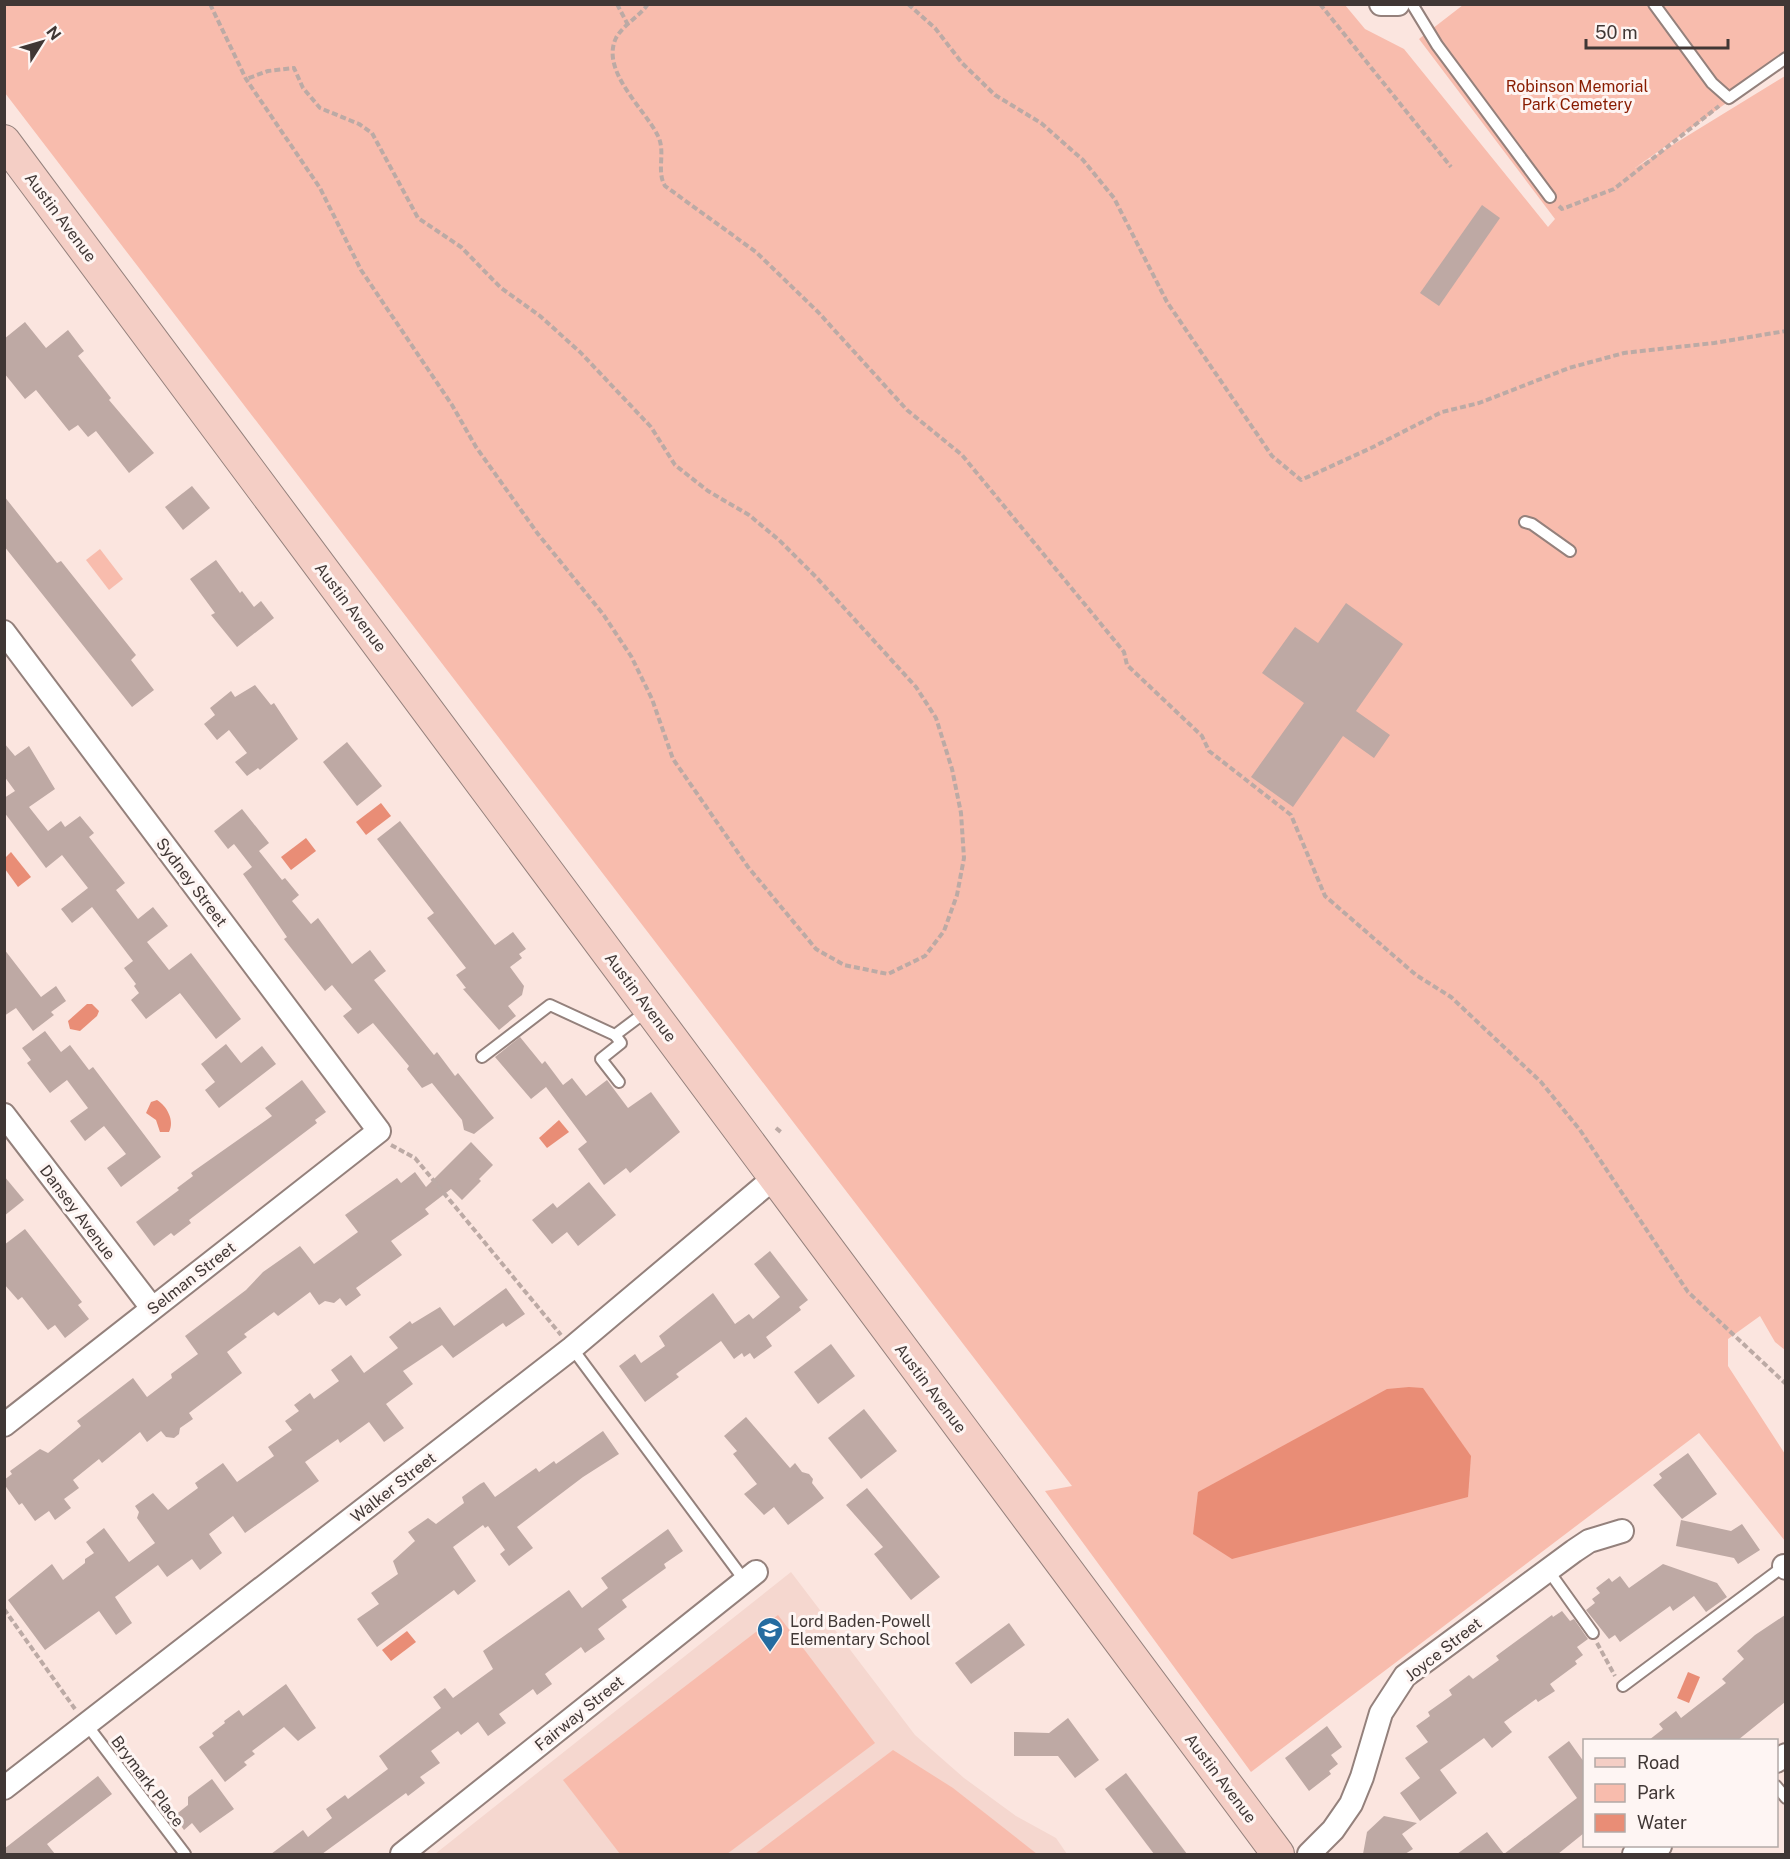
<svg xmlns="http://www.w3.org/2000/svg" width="1790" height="1859" viewBox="0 0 1790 1859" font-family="'Public Sans',sans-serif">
  <rect width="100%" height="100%" fill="#fbe5df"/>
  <polygon fill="#f5d7cf" points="791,1572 915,1735 964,1778 1016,1816 1056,1838 1067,1854 435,1854"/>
  <g fill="#f8bcad">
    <polygon points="5,5 1345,5 1365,29 1404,49 1548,227 1555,219 1419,39 1463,5 1785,5 1785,67 1725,104 1635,168 1785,76 1785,1350 1775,1342 1760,1316 1728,1339 1728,1366 1785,1454 1785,1541 1699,1433 1251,1772 1045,1491 1072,1486 5,93"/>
    <polygon points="100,549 123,579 109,590 86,560"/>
    <polygon points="778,1615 875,1743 727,1854 620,1854 563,1780"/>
    <polygon points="893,1750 953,1788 1037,1854 755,1854"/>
  </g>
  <g fill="#e98d76">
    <polygon points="381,803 391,816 366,835 356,822"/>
    <polygon points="306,838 316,851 291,870 281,857"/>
    <polygon points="11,852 31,877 18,887 5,869 5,858"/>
    <polygon points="87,1004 92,1004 99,1011 97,1016 80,1031 70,1029 68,1021"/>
    <path d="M157,1100C167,1106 175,1121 169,1132H160L156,1120L146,1113L151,1102Z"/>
    <polygon points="559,1120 569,1132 547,1148 539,1138"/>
    <polygon points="1409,1387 1423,1388 1471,1456 1468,1497 1232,1559 1193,1534 1198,1492 1387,1389"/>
    <polygon points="407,1631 416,1642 391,1661 382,1650"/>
    <polygon points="1688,1672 1700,1677 1689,1703 1677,1698"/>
  </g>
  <g fill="#bea9a4">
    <polygon points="1482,205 1500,218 1439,306 1420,293"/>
    <polygon points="25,322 46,348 68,330 84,351 78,356 111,398 109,400 154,453 129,473 96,431 88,437 78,425 69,431 36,390 25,399 4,373 4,339"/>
    <polygon points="192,486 210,508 183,530 165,507"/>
    <polygon points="4,496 57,563 61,561 136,655 131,660 154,690 132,707 4,546"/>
    <polygon points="216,560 240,593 242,591 254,607 261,601 274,618 237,647 211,615 215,613 190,579"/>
    <polygon points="1346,603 1403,644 1356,711 1390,735 1374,758 1343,736 1293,807 1251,777 1304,703 1262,673 1295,627 1318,643"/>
    <polygon points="255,685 271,705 274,703 298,739 260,770 258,768 247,776 235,762 247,753 229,730 217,740 204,724 215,715 210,708 231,691 235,697"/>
    <polygon points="347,742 382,786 357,806 323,762"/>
    <polygon points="4,743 15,756 29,746 55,789 29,807 48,831 61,821 65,827 80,816 94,833 89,837 125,883 116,890 138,919 153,907 168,926 147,942 169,970 191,953 241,1019 216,1039 180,993 146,1019 131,1000 139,993 134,986 136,984 124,968 133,961 92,907 72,923 61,909 88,888 62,855 46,868 4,812 4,798 15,791 4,776"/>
    <polygon points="242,809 269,843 259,851 282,880 285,878 299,895 292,901 311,924 318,918 352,964 370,950 386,971 374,980 434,1055 437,1052 455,1076 458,1073 494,1118 474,1134 464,1130 462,1120 432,1083 422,1088 407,1069 409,1066 373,1023 358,1034 343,1016 352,1009 332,985 325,991 284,939 287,937 243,874 252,867 234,844 228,849 214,831"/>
    <polygon points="400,821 495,945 513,932 526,949 519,954 522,958 510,967 524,986 522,995 508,1006 516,1016 499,1030 463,989 466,988 456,975 466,968 427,918 434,913 377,839"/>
    <polygon points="4,949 41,997 56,986 66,1001 51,1012 54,1015 33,1031 16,1008 4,1016"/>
    <polygon points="45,1031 61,1052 70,1045 89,1070 93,1067 161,1157 121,1187 107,1168 126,1154 104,1126 85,1141 70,1121 88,1108 67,1080 50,1093 27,1063 31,1060 22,1048"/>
    <polygon points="520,1037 542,1064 545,1061 563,1085 572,1078 586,1096 607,1080 628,1108 651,1092 680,1132 630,1173 626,1168 604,1185 578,1149 587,1142 546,1087 531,1099 495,1057"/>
    <polygon points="226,1044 241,1063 262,1046 276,1064 219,1108 205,1090 215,1082 201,1064"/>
    <polygon points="302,1080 326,1112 315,1120 317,1123 189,1220 191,1223 174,1236 171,1233 154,1246 136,1222 179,1190 177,1188 193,1176 191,1173 272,1116 265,1108"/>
    <polygon points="471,1142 493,1165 479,1179 481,1181 462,1200 451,1189 425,1209 429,1214 391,1241 402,1255 356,1288 361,1295 346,1306 340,1298 334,1303 325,1301 319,1305 310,1292 278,1316 274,1312 244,1334 247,1337 227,1352 242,1373 189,1413 193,1419 180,1428 179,1434 174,1438 166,1437 161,1431 147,1442 140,1432 102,1463 99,1459 73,1480 79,1488 64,1499 71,1508 55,1520 49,1511 35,1521 22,1503 19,1505 4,1484 4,1480 12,1474 10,1471 40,1449 48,1453 81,1426 77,1421 133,1378 147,1397 172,1378 171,1374 198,1354 185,1336 246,1290 263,1272 300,1246 314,1264 358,1232 345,1215 397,1178 401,1183 415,1172 426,1187"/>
    <polygon points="4,1176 24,1200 4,1216"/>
    <polygon points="589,1182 616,1215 578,1246 567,1232 552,1244 532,1220 553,1203 557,1208"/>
    <polygon points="25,1229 82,1302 78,1305 89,1319 65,1338 55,1325 48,1330 22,1297 18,1300 4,1284 4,1245"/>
    <polygon points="770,1251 808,1300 799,1307 801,1310 766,1337 772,1346 754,1359 750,1353 744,1357 742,1353 734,1359 721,1341 676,1374 679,1377 645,1402 619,1366 635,1354 641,1363 665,1346 659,1336 713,1293 735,1324 749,1314 753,1319 780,1297 754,1264"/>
    <polygon points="506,1288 525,1314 506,1327 503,1323 453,1358 442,1345 403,1371 413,1384 386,1404 404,1428 384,1442 369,1422 340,1443 338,1439 305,1462 319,1481 245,1533 233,1516 209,1534 222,1553 200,1570 192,1559 167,1577 158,1565 115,1597 132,1623 116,1635 99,1611 45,1650 8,1600 52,1564 63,1580 85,1563 85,1559 94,1553 86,1542 104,1528 129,1562 155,1543 137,1518 139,1512 135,1506 153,1493 168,1510 198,1488 195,1483 223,1463 237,1482 274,1456 268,1447 292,1430 285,1421 299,1411 294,1405 310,1393 314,1399 339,1381 331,1370 351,1355 364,1373 398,1348 389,1337 410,1321 412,1324 440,1307 454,1326"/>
    <polygon points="831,1344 855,1376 818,1404 794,1372"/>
    <polygon points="864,1409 897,1451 861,1479 828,1438"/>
    <polygon points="746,1417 790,1468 795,1463 802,1472 809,1474 813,1479 812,1483 824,1498 788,1525 774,1507 764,1515 744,1494 757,1484 733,1454 737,1451 724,1436"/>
    <polygon points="603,1431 619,1454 583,1477 517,1527 533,1548 509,1566 500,1554 505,1550 488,1526 485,1528 483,1525 453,1547 476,1581 458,1595 454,1590 377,1647 357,1619 379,1604 371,1593 398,1574 393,1561 415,1541 408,1532 428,1518 436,1524 464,1503 462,1497 480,1484 484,1482 495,1497 536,1468 539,1472 554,1461 556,1464"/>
    <polygon points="1688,1453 1717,1494 1682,1519 1653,1485 1662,1478 1659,1474"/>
    <polygon points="867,1488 940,1577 911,1600 874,1554 883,1547 846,1505"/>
    <polygon points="1681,1520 1731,1531 1742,1524 1760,1550 1738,1564 1734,1558 1676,1546"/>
    <polygon points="668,1529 683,1551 664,1564 666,1568 622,1600 627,1607 598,1629 605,1639 585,1653 581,1647 545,1674 552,1684 537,1695 533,1689 499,1714 506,1723 488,1736 478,1722 461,1735 458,1731 431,1751 440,1763 420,1777 425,1783 408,1796 406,1793 322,1854 271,1854 303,1830 308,1837 332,1818 326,1809 345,1795 348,1799 388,1769 379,1756 441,1708 433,1697 445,1688 453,1698 493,1669 483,1651 569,1590 582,1608 608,1588 601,1578"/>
    <polygon points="1663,1564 1717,1583 1727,1597 1706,1612 1694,1596 1673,1611 1670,1606 1620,1642 1615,1635 1609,1639 1586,1610 1595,1603 1592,1599 1600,1593 1596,1588 1609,1578 1612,1582 1620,1576 1629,1588"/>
    <polygon points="1562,1611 1570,1621 1574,1619 1588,1639 1577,1647 1583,1655 1575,1661 1577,1664 1550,1684 1555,1691 1538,1702 1536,1699 1504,1722 1512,1732 1492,1748 1484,1738 1440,1770 1457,1793 1420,1821 1400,1793 1420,1778 1405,1758 1428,1742 1416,1726 1430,1716 1428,1712 1452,1695 1449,1690 1469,1675 1473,1679 1499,1660 1496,1656 1552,1615 1553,1617"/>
    <polygon points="1785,1615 1785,1702 1738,1740 1649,1740 1663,1729 1659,1724 1676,1711 1681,1718 1726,1683 1722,1679 1744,1659 1737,1651 1755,1635"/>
    <polygon points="1009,1623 1025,1645 971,1684 955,1663"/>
    <polygon points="286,1684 316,1728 298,1741 284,1727 252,1751 255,1754 244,1762 247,1765 225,1782 199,1747 214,1736 212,1733 225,1723 224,1721 239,1710 243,1716"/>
    <polygon points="1068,1718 1099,1760 1075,1778 1058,1756 1014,1756 1014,1732 1049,1733"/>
    <polygon points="1327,1726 1342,1747 1331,1755 1338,1764 1329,1771 1331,1774 1309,1791 1285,1758"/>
    <polygon points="1569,1741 1584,1762 1584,1833 1558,1854 1457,1854 1487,1832 1504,1854 1577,1798 1548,1757"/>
    <polygon points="1126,1773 1187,1854 1154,1854 1105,1789"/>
    <polygon points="98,1776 112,1794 47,1844 55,1854 4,1854 4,1849"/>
    <polygon points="212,1779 234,1809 200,1833 192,1823 184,1830 174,1816 188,1805 188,1797"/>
    <polygon points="1384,1816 1417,1823 1402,1834 1413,1849 1405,1854 1363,1854 1367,1832"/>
  </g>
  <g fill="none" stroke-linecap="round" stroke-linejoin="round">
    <g stroke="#94817c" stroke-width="14">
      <g id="service">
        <polyline points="1412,4 1437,45 1550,197"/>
        <polyline points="1654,4 1712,83 1729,98 1786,58"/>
        <polyline points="1525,522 1532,524 1570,551"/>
        <polyline points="615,1035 621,1043 601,1059 619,1082"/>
        <polyline points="482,1057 550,1005 615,1035 647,1011"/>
        <polyline points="572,1348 745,1581"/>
        <polyline points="1548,1570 1593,1633"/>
        <polyline points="1623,1686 1784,1566"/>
        <polyline points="87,1725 185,1854"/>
        <polyline points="1776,1786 1786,1798"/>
      </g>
    </g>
    <g stroke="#94817c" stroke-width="26">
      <g id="minor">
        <polyline points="1381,4 1398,4"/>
        <polyline points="4,632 379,1131 4,1425"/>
        <polyline points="4,1115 152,1308"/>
        <polyline points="1784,1566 1786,1568"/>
        <polyline points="1776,1761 1786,1755"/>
        <polyline points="4,1788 572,1348 775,1177"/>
        <polyline points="402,1854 756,1572"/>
        <polyline points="1309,1854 1333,1830 1351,1804 1362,1777 1381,1713 1405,1676 1574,1551 1589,1541 1622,1531"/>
        <polyline points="1634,1854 1653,1850 1660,1846"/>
      </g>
    </g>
    <g stroke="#94817c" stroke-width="34">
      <polyline id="secondary" points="4,141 1278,1854"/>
    </g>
    <g stroke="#bcaaa5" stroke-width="4" stroke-dasharray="6 3" stroke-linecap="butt">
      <polyline points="210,4 246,79 320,188 361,270 452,405 476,447 538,534 603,614 631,656 652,699 673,759 748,867 816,949 844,965 888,974 925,956 944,931 957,895 964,858 961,813 952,769 936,718 916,687 816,577 779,540 749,515 708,491 675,465 651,427 580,352 540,316 501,288 461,247 418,218 372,133 359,124 320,108 303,88 294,68 268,71 246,79"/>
      <polyline points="617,4 628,25"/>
      <path d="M648,4C640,16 623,25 616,38C600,71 645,109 658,136C666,152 656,171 665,186L756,252L818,312L907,410L962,455L1124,652L1127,665L1202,736L1209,751L1291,815L1325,896L1416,975L1451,997L1541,1082L1580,1130L1688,1292L1786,1384"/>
      <polyline points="908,4 935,28 962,63 995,95 1041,123 1083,160 1114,198 1167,302 1199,349 1272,456 1301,480 1371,448 1442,412 1479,403 1569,368 1624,353 1714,343 1786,331"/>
      <polyline points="1320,4 1451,167"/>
      <polyline points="1559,206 1562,209 1614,189 1719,106"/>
      <polyline points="776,1128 782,1133"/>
      <polyline points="391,1145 415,1158 561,1335"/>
      <polyline points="4,1609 75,1709"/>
      <polyline points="1597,1643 1615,1676"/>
    </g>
    <use href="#service" stroke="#fff" stroke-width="10"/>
    <use href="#minor" stroke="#fff" stroke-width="22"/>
    <use href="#secondary" stroke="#f4cec5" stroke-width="32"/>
  </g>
  <defs>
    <g id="school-pin" transform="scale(1.35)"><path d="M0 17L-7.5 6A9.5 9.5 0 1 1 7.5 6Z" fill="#256ca0" stroke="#fef5f3"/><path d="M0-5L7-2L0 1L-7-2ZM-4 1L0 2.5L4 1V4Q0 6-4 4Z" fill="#fff"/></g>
  </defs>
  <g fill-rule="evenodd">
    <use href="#school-pin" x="770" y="1630"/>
  </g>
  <g text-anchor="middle" stroke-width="6" stroke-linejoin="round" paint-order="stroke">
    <g font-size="16" fill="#891c00" stroke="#fef5f3">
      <text x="1577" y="92">Robinson Memorial<tspan x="1577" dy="18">Park Cemetery</tspan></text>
    </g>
    <g font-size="16" fill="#403735" stroke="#fef5f3">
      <text transform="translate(61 217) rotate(53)" y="6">Austin Avenue</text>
      <text transform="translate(351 607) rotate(53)" y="6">Austin Avenue</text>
      <text transform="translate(192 882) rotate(53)" y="6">Sydney Street</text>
      <text transform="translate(641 997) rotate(53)" y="6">Austin Avenue</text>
      <text transform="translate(78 1212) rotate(53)" y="6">Dansey Avenue</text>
      <text transform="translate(191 1278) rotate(-38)" y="6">Selman Street</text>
      <text transform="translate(931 1388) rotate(53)" y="6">Austin Avenue</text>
      <text transform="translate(393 1487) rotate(-38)" y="6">Walker Street</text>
      <text transform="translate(1443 1649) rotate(-38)" y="6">Joyce Street</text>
      <text transform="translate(579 1713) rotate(-39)" y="6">Fairway Street</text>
      <text transform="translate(1221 1778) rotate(53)" y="6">Austin Avenue</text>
      <text transform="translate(148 1781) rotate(53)" y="6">Brymark Place</text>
    </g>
    <g font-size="16" fill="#403735" stroke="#fef5f3" text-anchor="start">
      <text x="790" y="1627">Lord Baden-Powell<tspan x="790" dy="18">Elementary School</tspan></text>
    </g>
  </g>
  <rect width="1790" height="1859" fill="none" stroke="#403735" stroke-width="12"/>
  <rect x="1583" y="1739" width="195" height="108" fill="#fef5f3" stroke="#b2a9a7" stroke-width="1.5"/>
  <rect x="1595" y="1758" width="30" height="9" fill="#f4cec5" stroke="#b2a9a7" stroke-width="1.5"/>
  <text x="1637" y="1769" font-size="18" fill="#403735">Road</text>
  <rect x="1595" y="1784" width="30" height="18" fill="#f8bcad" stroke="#b2a9a7" stroke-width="1.5"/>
  <text x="1637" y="1799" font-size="18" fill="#403735">Park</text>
  <rect x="1595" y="1814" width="30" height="18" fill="#e98d76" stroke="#b2a9a7" stroke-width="1.5"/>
  <text x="1637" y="1829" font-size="18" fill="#403735">Water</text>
  <g transform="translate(42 42) rotate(53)" stroke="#fef5f3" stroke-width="4.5" paint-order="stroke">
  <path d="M0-4.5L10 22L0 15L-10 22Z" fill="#403735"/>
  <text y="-9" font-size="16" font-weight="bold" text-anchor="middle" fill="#403735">N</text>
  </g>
  <path d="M1586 39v9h142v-9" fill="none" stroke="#403735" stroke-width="3"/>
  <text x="1595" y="39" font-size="18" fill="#403735" stroke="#fef5f3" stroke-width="4.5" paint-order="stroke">50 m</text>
</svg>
